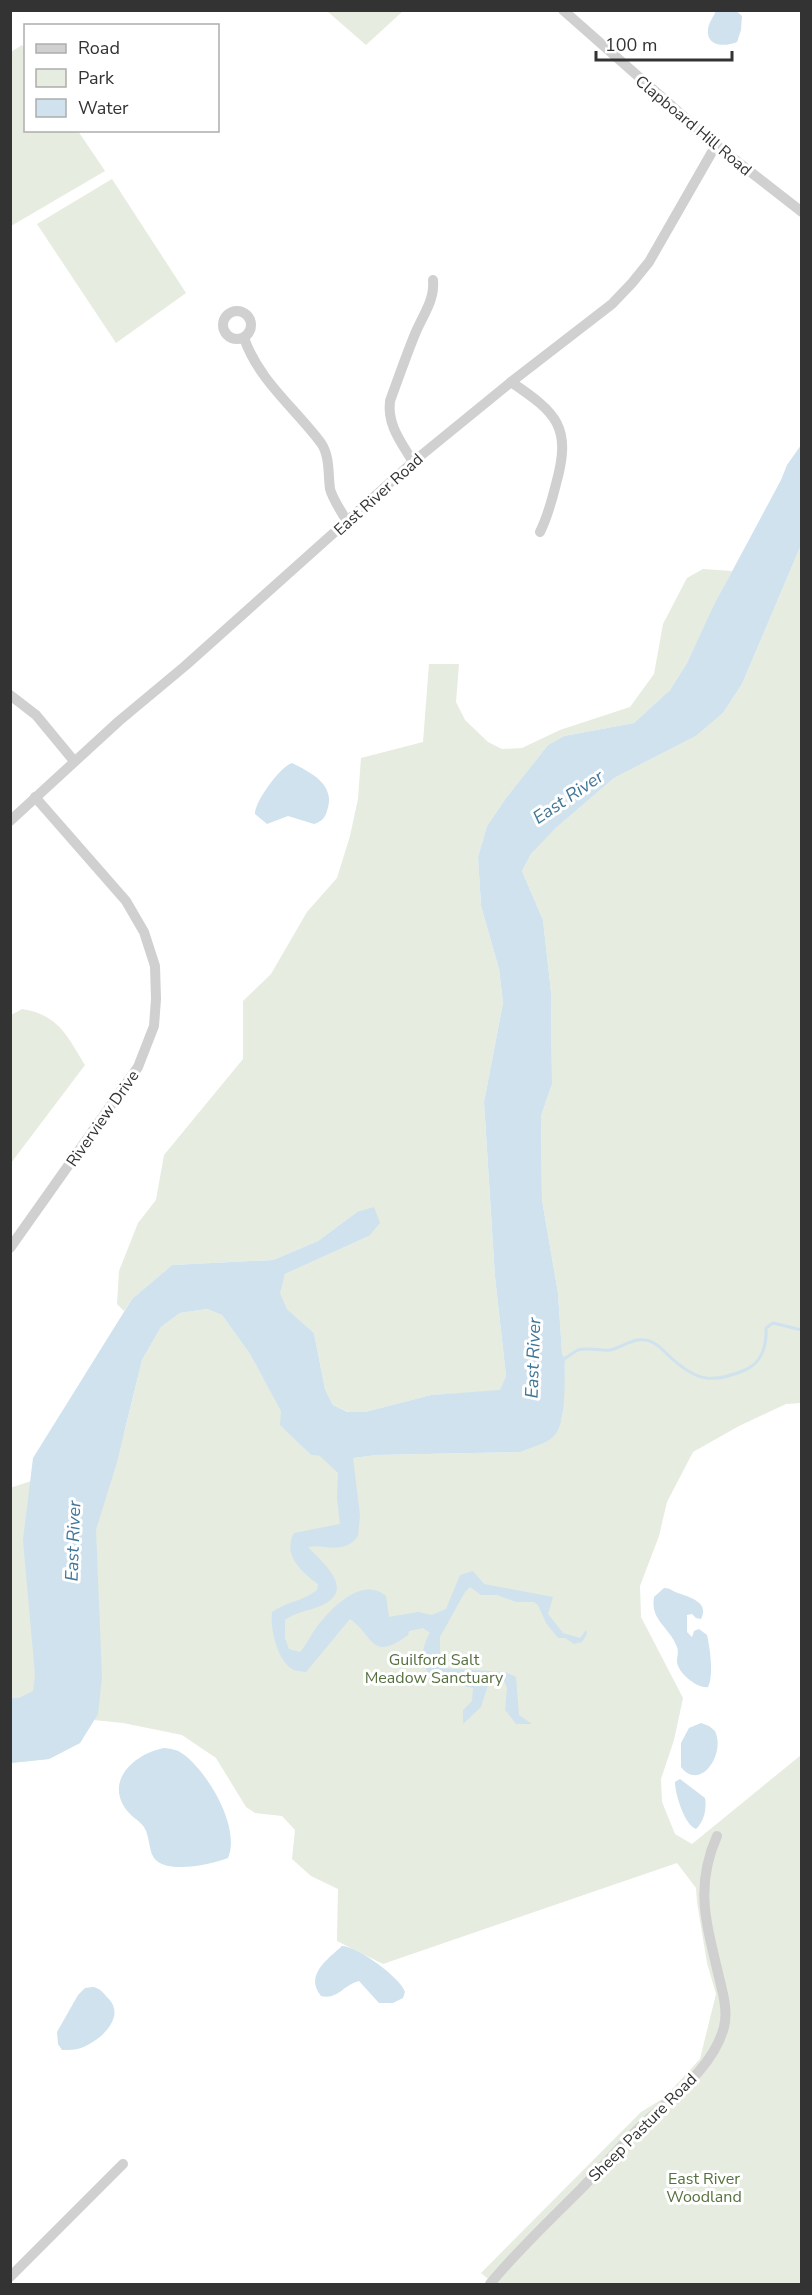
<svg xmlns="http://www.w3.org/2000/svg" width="812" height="2295" viewBox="0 0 812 2295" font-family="'Nunito Sans',sans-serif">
  <rect width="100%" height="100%" fill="#fff"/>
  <g fill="#e6ecdf">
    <polygon points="327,11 403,11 366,45"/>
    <polygon points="22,45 26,50 26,130 78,131 105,171 11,226 11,52"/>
    <polygon points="112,179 186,293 116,343 37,224"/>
    <polygon points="801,545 801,1403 786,1404 739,1426 693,1452 667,1502 659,1536 640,1586 641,1617 683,1698 674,1740 661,1779 662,1802 675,1834 692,1844 801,1755 801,2284 494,2284 481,2273 641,2112 664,2098 700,2059 716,1994 707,1963 697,1902 696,1888 677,1863 383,1964 337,1941 338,1889 311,1876 292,1859 295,1830 282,1816 255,1813 246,1807 216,1758 182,1735 123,1723 94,1720 80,1743 49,1759 11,1763 10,1488 40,1478 124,1434 142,1360 161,1327 180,1313 207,1309 222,1315 250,1354 282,1411 281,1425 311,1455 352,1458 377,1455 521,1452 541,1444 562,1418 565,1359 562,1353 558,1293 542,1200 541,1116 552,1084 551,992 543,920 522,871 531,854 557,827 614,778 696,736 723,713 742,684"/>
    <polygon points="703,569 732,571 687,663 670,690 634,723 564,736 548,745 506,798 487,826 478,857 481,906 499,969 503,1003 484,1102 495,1277 506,1376 500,1391 431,1395 365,1412 349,1412 333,1405 325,1389 314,1333 287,1309 279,1293 285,1274 369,1236 357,1212 318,1241 273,1260 172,1265 132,1299 124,1311 117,1304 119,1271 138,1223 156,1200 164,1155 243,1059 243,1001 271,974 307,912 337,878 350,836 358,799 361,758 423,742 429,664 459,664 456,702 465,720 488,742 502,749 522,748 560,730 630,707 654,674 663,624 687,578"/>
    <path d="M22,1009C59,1015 67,1036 85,1065L11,1163V1015Z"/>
  </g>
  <g fill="#cfe2ee">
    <path d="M716,11H736L742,16L741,30L737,42C725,47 706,47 708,29C709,22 714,16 716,11Z"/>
    <path d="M801,445V545L742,684L723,713L696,736L614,778L557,827L531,854L522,871L543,920L551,992L552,1084L541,1116L542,1200L558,1293L562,1353L565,1359C564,1378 567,1420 555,1435C547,1444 532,1447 521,1452L377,1455L353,1458L360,1515L358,1536C344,1556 324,1543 308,1547C326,1566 359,1593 315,1608C303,1612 294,1613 285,1620V1638L289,1649L300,1652C308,1643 312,1632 319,1624C333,1606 363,1576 386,1596L389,1617L418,1612L432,1615L446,1609L460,1575L473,1571L484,1584L553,1597L548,1614L563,1633L580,1638L586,1630L587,1634L582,1642L574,1644L565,1638H558L546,1623L538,1605L534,1602H516L497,1595H481L470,1587L465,1592L440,1637V1668L505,1672L516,1677L519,1715L532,1724H516L505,1710L507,1688L504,1681L489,1682L481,1707L463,1724V1710L472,1701L473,1688L431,1679C422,1663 420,1648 430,1633L423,1628L409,1631L408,1635C370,1663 374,1635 350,1619L306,1672C301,1671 295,1671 292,1669C277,1659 270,1629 272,1612C286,1602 303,1601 317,1590L318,1584C302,1572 282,1555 294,1533L340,1524L337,1498L338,1473L320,1456L311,1455L280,1425L281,1411L250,1354L222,1315L207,1309L180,1313L161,1327L142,1360L117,1462L96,1530L102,1677L98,1714L80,1743L49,1759L11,1763V1698H19L33,1691L35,1675L23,1540L33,1458L132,1299L172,1265L273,1260L318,1241L357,1212L374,1207L380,1223L369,1236L285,1274L280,1293L287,1309L314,1333L325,1389L333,1405L348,1412H365L431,1395L500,1390L506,1376L495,1277L484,1102L503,1003L499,969L481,906L478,857L487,826L506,798L548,745L564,736L634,723L670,690L687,663L714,605L781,480L787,465Z"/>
    <path d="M292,763C310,772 337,785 327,811C325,818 321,822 314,824L288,816L267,824L255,814C255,801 280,767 292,763Z"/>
    <path d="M664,1588C670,1588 672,1591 678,1593C689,1597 710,1602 701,1619L696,1618L692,1614L687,1615V1632L692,1637L694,1631L699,1629L707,1635C710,1648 714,1676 708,1687C698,1689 677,1673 677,1661C677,1656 679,1653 677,1647C670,1627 650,1621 654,1597Z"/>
    <path d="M701,1723L709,1726L715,1731C726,1754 700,1792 681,1767V1743L689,1728Z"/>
    <path d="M165,1748C172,1749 178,1750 183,1754C208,1772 241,1828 228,1858C212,1864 166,1875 154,1858C148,1849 150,1836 144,1827C139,1820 130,1816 125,1808C105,1778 138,1752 165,1748Z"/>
    <path d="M680,1779L705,1798C707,1808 704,1822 696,1829C685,1826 675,1794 675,1782Z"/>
    <path d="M342,1946C357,1946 401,1978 405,1992L403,1998L393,2003H379L359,1981C343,1985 338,2000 321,1996C304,1975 328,1959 342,1946Z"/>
    <path d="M93,1987C100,1988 103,1993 108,1998C127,2017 100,2041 81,2048C75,2050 69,2050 62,2050L58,2044L57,2032L78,1995L85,1988Z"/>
  </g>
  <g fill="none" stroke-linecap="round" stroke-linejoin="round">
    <path stroke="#cfe2ee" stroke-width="3" d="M562,1360C567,1358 572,1353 578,1350C587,1347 600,1351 610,1350C621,1348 632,1338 645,1340C654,1341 661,1348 667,1354C694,1380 710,1385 745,1370C762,1363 767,1345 766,1328L773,1323L802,1330"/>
    <g stroke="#d0d0d0" stroke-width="10">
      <polyline points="563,10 716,145 802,212"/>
      <circle cx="237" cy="325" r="14"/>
      <path d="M244,338C259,381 295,408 321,443C330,456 328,474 330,489C333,500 342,512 347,522"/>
      <path d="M511,382C557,413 572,427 556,484C552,500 548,516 540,532"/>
      <path d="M413,462C401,442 387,425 390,401C398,379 406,356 415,334C422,316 435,301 433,280"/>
      <polyline points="10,695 36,715 74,761"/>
      <polyline points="10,821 119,721 185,666 413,462 511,382 612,304 632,283 649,262 716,145"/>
      <polyline points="10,1248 138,1067 154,1026 156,999 155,966 144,932 126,901 35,797"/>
      <polyline points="10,2277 123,2164"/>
      <path d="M490,2284C516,2252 548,2222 578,2192C598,2172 617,2150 637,2130C667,2100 713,2070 724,2027C728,2011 723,1993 719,1977C707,1925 694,1888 717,1836"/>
    </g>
  </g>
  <g text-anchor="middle" stroke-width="6" stroke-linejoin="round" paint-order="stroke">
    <g font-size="16" fill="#333" stroke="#fff">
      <text transform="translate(694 125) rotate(40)" y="6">Clapboard Hill Road</text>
      <text transform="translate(378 494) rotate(-42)" y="6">East River Road</text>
      <text transform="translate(102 1118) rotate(-55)" y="6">Riverview Drive</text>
      <text transform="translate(642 2127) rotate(-45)" y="6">Sheep Pasture Road</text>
    </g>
    <g font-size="16" fill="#56703f" stroke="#fff">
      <text x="434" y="1665">Guilford Salt<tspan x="434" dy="18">Meadow Sanctuary</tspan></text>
      <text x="704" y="2184">East River<tspan x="704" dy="18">Woodland</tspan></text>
    </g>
    <g font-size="18" font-style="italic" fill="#3f7597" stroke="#fff">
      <text transform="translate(568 797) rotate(-34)" y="6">East River</text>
      <text transform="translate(533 1358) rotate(-88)" y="6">East River</text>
      <text transform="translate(73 1541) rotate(-88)" y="6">East River</text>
    </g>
  </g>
  <rect width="812" height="2295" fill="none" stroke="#333333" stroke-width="24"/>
  <rect x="24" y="24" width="195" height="108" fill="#ffffff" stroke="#adadad" stroke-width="1.5"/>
  <rect x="36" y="44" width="30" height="9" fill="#d0d0d0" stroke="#adadad" stroke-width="1.5"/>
  <text x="78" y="54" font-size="18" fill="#333333">Road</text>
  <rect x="36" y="69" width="30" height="18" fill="#e6ecdf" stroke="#adadad" stroke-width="1.5"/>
  <text x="78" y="84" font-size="18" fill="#333333">Park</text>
  <rect x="36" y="99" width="30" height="18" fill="#cfe2ee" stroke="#adadad" stroke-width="1.5"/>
  <text x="78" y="114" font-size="18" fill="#333333">Water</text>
  <path d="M596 51v9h136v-9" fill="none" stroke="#333333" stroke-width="3"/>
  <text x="605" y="51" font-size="18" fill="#333333" stroke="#ffffff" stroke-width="4.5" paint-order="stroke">100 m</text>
</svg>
